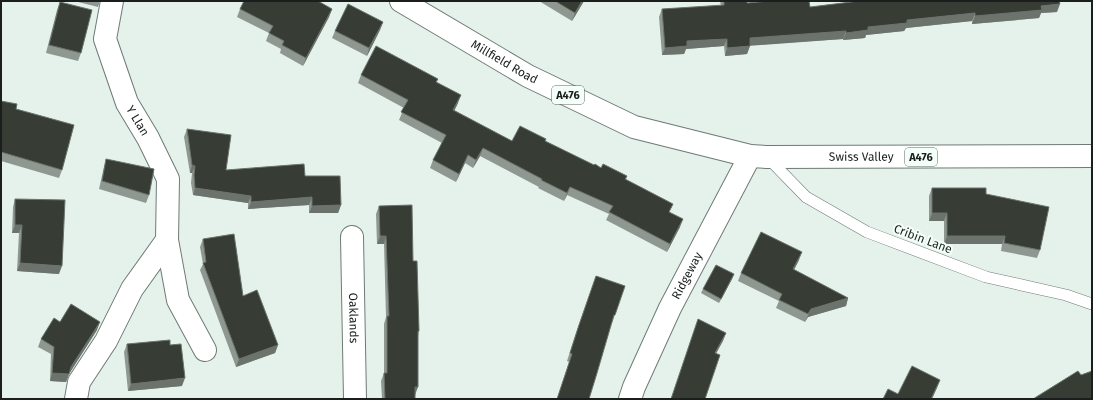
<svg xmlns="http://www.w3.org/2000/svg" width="1093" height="400" viewBox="0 0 1093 400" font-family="'Fira Sans',sans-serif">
  <rect width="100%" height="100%" fill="#e5f2ec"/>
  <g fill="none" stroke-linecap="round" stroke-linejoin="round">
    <g stroke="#6e7b75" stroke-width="12">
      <polyline id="service" points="768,158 806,197 867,232 986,277 1066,295 1092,304"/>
    </g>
    <g stroke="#6e7b75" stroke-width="24">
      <g id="minor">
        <path id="s1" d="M112,1L105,39L127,103L148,138L168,179L167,240L178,300L205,350"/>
        <path id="s2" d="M352,237L355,399"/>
        <polyline points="76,399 79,382 106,341 132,289 167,240"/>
        <path id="s3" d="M630,399L634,387L670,308L750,156"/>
      </g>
    </g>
    <g stroke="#6e7b75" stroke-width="24">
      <g id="primary">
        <path id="s4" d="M401,1L528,76L634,127L750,156L767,157L1092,156"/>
      </g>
    </g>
    <use href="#service" stroke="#fff" stroke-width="11"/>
    <use href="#minor" stroke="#fff" stroke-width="22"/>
    <use href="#primary" stroke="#fff" stroke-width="22"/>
  </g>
  <g fill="#8e9890">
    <polygon points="78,1 100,1 98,7 78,2"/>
    <polygon points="539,1 584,1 572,21"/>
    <polygon points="720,1 747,1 747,3 810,7 1057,12 1041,13 1039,18 972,24 972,21 906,28 904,31 866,35 865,38 843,40 843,39 750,45 747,54 725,56 724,46 686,49 684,54 662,55 659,17 662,9 721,6"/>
    <polygon points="60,2 81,53 78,61 46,53 57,10"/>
    <polygon points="240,9 332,9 329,17 303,66 280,53 281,49 266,41 269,33 237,17"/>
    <polygon points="383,22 380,30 367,56 332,38 335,31"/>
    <polygon points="361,75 437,82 458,103 454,110 512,141 545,141 594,165 627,176 626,180 670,213 680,227 667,252 606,220 609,214 567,195 564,201 538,188 539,187 480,156 473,168 465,163 456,182 430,168 433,160 442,143 399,120 404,108 358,83"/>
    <polygon points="1,101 16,109 62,170 59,178 1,161"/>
    <polygon points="187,129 226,170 305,176 341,205 338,213 309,213 309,205 248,209 248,203 193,195 191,183 192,173 190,173 184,137"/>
    <polygon points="106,159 149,195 146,203 99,189 104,167"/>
    <polygon points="932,188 986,194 1040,250 1037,258 1001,251 1002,244 944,244 944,221 929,221 929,196"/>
    <polygon points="15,199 59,274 17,271 19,233 12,233 13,207"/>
    <polygon points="379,206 413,261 419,331 418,336 415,399 382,399 381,381 384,373 384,324 386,317 384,244 377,244 376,214"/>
    <polygon points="203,239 243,296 278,345 275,353 236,367 200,270 203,264 200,247"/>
    <polygon points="799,260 794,270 848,298 846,306 808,317 805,322 776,308 779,301 738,281 741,273"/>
    <polygon points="734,274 732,279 719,303 701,293 703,289"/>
    <polygon points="596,276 625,286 612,323 569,362 567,361 576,333"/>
    <polygon points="60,322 97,330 69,374 66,382 50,381 51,354 38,347 41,339"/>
    <polygon points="127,344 182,386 128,391 124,352"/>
  </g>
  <g fill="#6b736c">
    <polygon points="582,1 584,1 572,21 575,13"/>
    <polygon points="1060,4 1057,12 1041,13 1039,18 972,24 975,16 1041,6"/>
    <polygon points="332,9 329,17 303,66 306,58"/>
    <polygon points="975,13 972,21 906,28 904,31 866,35 865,38 843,40 846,33 868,27 907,20"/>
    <polygon points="383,22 380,30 367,56 369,48"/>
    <polygon points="846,31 843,39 747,46 750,38"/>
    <polygon points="727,39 724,46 686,49 684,54 662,55 665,48 687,41"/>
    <polygon points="750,46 747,54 725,56 727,48"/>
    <polygon points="461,95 458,103 451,118 453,110"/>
    <polygon points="483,148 480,156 473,168 476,160"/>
    <polygon points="468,155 465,163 456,182 459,174"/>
    <polygon points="192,165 195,166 192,173 190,173"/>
    <polygon points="570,187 567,195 564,201 567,193"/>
    <polygon points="195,188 251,196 248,203 193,195"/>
    <polygon points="312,197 309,205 248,209 251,202"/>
    <polygon points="341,205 338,213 309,213 312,206"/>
    <polygon points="932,213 947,213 944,221 929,221"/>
    <polygon points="683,219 680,227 667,252 670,244"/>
    <polygon points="15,225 22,225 19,233 12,233"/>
    <polygon points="380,236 386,236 384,244 377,244"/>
    <polygon points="947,236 1005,236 1002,244 944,244"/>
    <polygon points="802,252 799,260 790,277 793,269"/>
    <polygon points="20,263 62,266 59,274 17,271"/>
    <polygon points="734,274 732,279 719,303 721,299"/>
    <polygon points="848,298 846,306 808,317 805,322 811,309"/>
    <polygon points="100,322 97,330 69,374 66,382 50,381 52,373 71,367"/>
    <polygon points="726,333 723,341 712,361 715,353"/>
    <polygon points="278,345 275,353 236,367 239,359"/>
    <polygon points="185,378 182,386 128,391 131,384"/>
    <polygon points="940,380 937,388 932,399 931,399"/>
    <polygon points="415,387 418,387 415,395"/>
  </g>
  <g fill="#373d35" stroke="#6b736c">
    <polygon points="244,1 318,1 332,9 306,58 282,45 284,41 269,33 273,26 240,9"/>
    <polygon points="555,1 582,1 575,13"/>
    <polygon points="724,1 747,1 747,3 769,1 809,1 810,7 859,1 1059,1 1060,4 1041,6 1042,10 975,16 975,13 907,20 907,23 868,27 868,30 846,33 846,31 750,38 750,46 727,48 727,39 687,41 687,46 665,48 662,9 724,5"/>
    <polygon points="60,2 92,10 81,53 49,45"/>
    <polygon points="348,4 383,22 369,48 335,31"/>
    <polygon points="376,46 438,79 436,82 461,95 453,110 512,141 520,126 546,139 545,141 594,165 595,164 601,168 603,164 627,176 625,179 673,204 669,212 683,219 670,244 609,212 613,206 570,187 567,193 541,180 542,179 483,148 476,160 468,155 459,174 433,160 446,135 401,112 408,100 361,75"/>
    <polygon points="1,101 17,104 16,109 74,125 62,170 1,152"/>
    <polygon points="187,129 231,135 226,170 304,164 305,176 340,176 341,205 312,206 312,197 251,202 251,196 195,188 194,175 195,166 192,165"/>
    <polygon points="106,159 154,169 149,195 102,181"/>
    <polygon points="932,188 986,188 986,194 1049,207 1040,250 1004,243 1005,236 947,236 947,213 932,213"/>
    <polygon points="15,199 65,200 62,266 20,263 22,225 15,225"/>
    <polygon points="412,205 413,261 417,261 419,331 418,331 418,387 415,387 415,399 385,399 384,373 387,373 387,316 389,316 386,236 380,236 379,206"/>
    <polygon points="761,232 802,252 793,269 848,298 811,309 808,314 779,300 782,294 741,273"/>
    <polygon points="234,234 243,296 257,290 278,345 239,359 203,263 206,262 203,239"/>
    <polygon points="716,265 734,274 721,299 703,289"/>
    <polygon points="596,276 625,286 615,315 614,315 597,373 589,399 557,399 572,354 570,353 579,325"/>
    <polygon points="71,304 100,322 71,367 69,374 52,373 54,347 41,339 54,318 60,322"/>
    <polygon points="698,319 726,333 715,353 720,355 705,399 671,399"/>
    <polygon points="170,340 170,345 181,344 185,378 131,384 127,344"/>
    <polygon points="912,366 940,380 931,399 883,399 888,389 898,394"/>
    <polygon points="1078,371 1081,375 1092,371 1092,399 1033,399"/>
  </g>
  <g text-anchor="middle" stroke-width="4" stroke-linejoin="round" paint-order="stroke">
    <g fill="#f4fffa" stroke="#5b625f" stroke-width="1">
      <rect x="552" y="86" width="32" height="18" rx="3"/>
      <rect x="905" y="148" width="32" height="18" rx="3"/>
    </g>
    <g font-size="11" font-weight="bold" fill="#1a1f1d">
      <text x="568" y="99">A476</text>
      <text x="921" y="161">A476</text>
    </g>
    <g font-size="12" fill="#1a1f1d" stroke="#f4fffa">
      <text dy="4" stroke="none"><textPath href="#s4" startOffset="120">Millfield Road</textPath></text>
      <text dy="4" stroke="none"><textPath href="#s1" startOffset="127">Y Llan</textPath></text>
      <text dy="4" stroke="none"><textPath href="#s4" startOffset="496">Swiss Valley</textPath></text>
      <text transform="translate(923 239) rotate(21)" y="4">Cribin Lane</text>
      <text dy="4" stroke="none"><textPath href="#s3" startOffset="136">Ridgeway</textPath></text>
      <text dy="4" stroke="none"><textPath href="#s2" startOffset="81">Oaklands</textPath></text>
    </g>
  </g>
  <rect width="1093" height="400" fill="none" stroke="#1a1f1d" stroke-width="4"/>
</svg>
